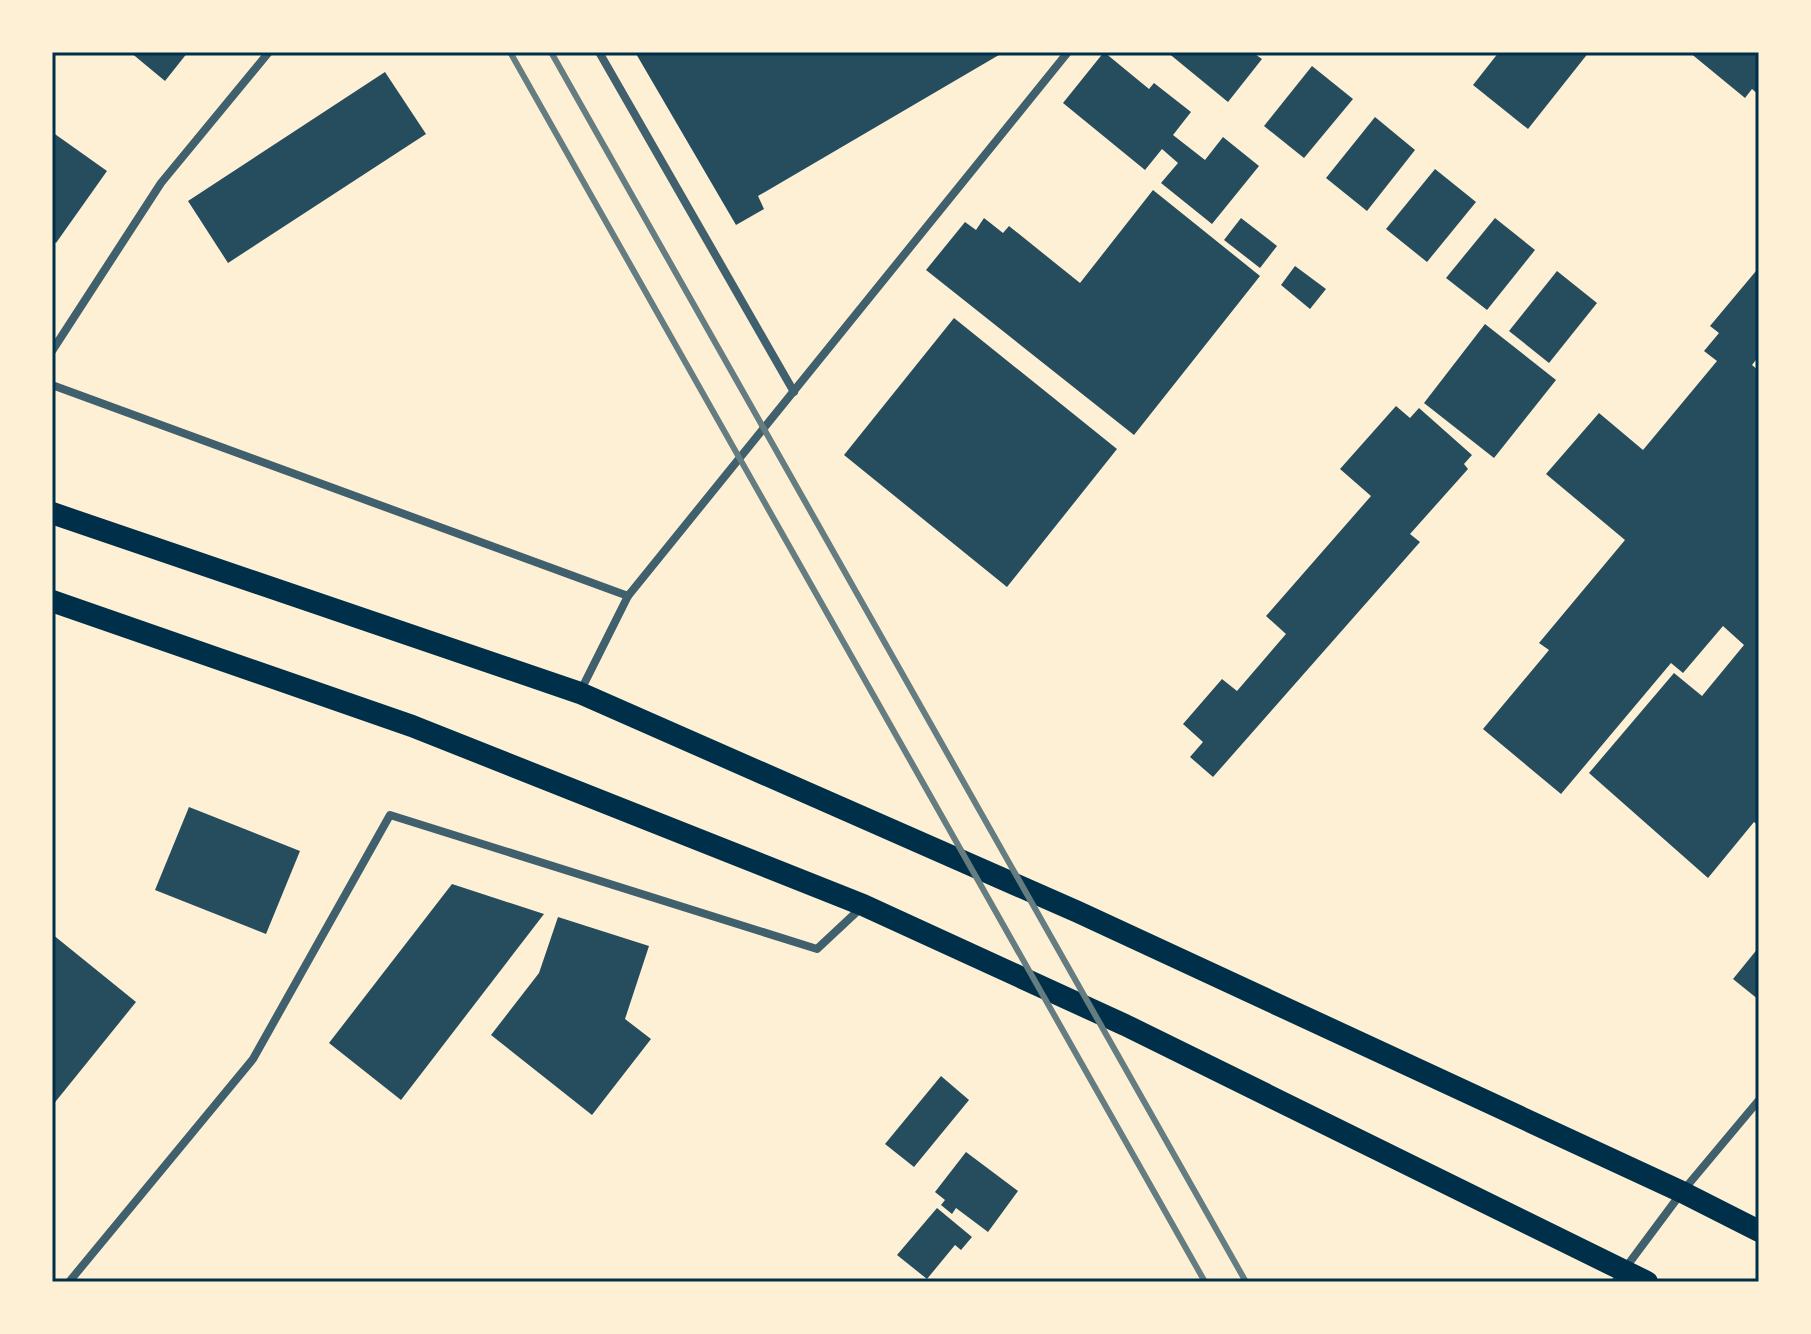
<svg xmlns="http://www.w3.org/2000/svg" width="1811" height="1334" viewBox="0 0 1811 1334" font-family="'Source Serif 4',serif">
  <rect width="100%" height="100%" fill="#fdf0d5"/>
  <g fill="#264d5e">
    <polygon points="130,52 188,52 165,81"/>
    <polygon points="635,52 1004,52 758,196 764,209 736,225"/>
    <polygon points="1104,52 1149,89 1154,83 1191,112 1173,135 1205,160 1223,137 1259,166 1212,224 1161,183 1178,163 1162,149 1145,170 1063,103"/>
    <polygon points="1167,52 1252,52 1262,59 1228,102"/>
    <polygon points="1499,52 1589,52 1528,129 1473,85"/>
    <polygon points="1689,52 1759,52 1759,95 1752,89 1745,98"/>
    <polygon points="1312,66 1353,99 1304,158 1264,126"/>
    <polygon points="385,72 426,134 228,263 188,201"/>
    <polygon points="1375,117 1415,150 1367,211 1326,178"/>
    <polygon points="52,132 107,171 56,243 52,240"/>
    <polygon points="1435,169 1476,202 1427,262 1386,229"/>
    <polygon points="1153,190 1260,276 1134,435 926,270 965,222 976,230 984,218 1003,233 1009,226 1080,283"/>
    <polygon points="1241,218 1277,246 1260,268 1224,240"/>
    <polygon points="1495,218 1535,250 1487,310 1446,278"/>
    <polygon points="1295,266 1326,289 1310,309 1281,285"/>
    <polygon points="1557,271 1597,303 1549,363 1509,331"/>
    <polygon points="1756,271 1759,273 1759,356 1752,365 1759,371 1759,826 1754,822 1708,878 1589,773 1674,673 1702,696 1744,645 1723,626 1683,673 1671,663 1561,794 1483,729 1549,650 1539,643 1625,540 1546,474 1599,413 1643,450 1717,361 1704,351 1719,333 1710,326"/>
    <polygon points="954,318 1117,449 1007,587 844,455"/>
    <polygon points="1485,324 1556,380 1494,458 1424,403"/>
    <polygon points="1396,406 1410,418 1419,408 1472,455 1464,464 1468,469 1410,534 1420,542 1213,777 1190,757 1203,742 1183,724 1222,679 1237,691 1286,634 1266,616 1371,496 1340,469"/>
    <polygon points="189,807 300,851 266,934 155,890"/>
    <polygon points="452,884 544,914 401,1100 329,1043"/>
    <polygon points="558,917 649,946 625,1019 651,1039 592,1115 491,1035 539,973"/>
    <polygon points="52,934 136,1002 52,1106"/>
    <polygon points="1759,947 1759,1000 1733,979"/>
    <polygon points="941,1076 969,1100 914,1167 885,1144"/>
    <polygon points="966,1152 1018,1191 988,1232 956,1208 952,1214 941,1205 945,1200 935,1192"/>
    <polygon points="937,1208 972,1237 961,1250 955,1245 927,1279 897,1255"/>
  </g>
  <g fill="none" stroke-linecap="round" stroke-linejoin="round">
    <g stroke="#3f606c" stroke-width="8">
      <polyline points="599,52 794,392"/>
      <polyline points="52,351 161,183 269,52"/>
      <polyline points="52,385 628,596 1068,52"/>
      <polyline points="580,692 628,596"/>
      <polyline points="69,1282 253,1059 390,815 817,949 863,906"/>
      <polyline points="1615,1282 1682,1192 1759,1100"/>
    </g>
    <g stroke="#003049" stroke-width="22">
      <polyline points="52,513 580,693 1078,912 1682,1192 1759,1231"/>
      <polyline points="52,601 412,726 863,905 1125,1025 1647,1282"/>
    </g>
    <g stroke="#657d81" stroke-width="6">
      <polyline points="510,52 1205,1282"/>
      <polyline points="551,52 1246,1282"/>
    </g>
  </g>
  <rect width="1811" height="1334" fill="none" stroke="#fdf0d5" stroke-width="108"/>
  <rect x="54" y="54" width="1703" height="1226" fill="none" stroke="#003049" stroke-width="3"/>
</svg>
